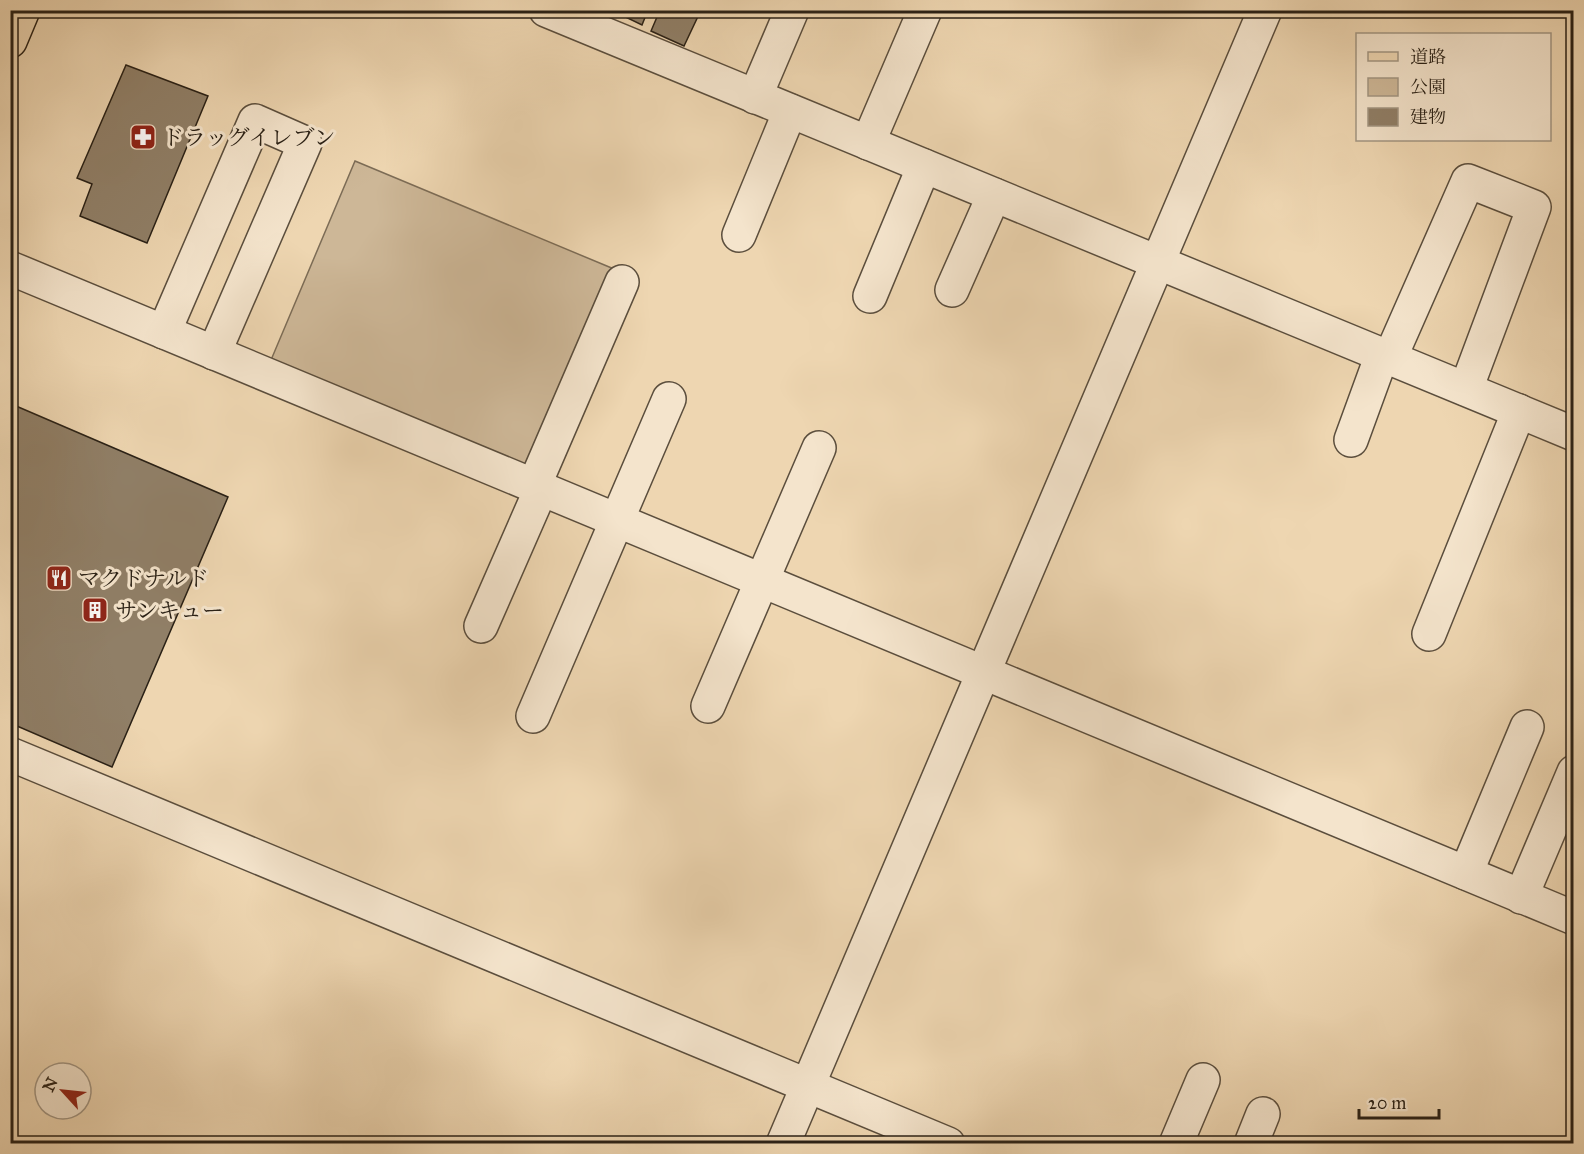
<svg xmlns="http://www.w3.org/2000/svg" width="1584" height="1154" viewBox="0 0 1584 1154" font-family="'IM FELL Great Primer','Noto Serif JP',serif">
  <rect width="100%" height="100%" fill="#eed6b1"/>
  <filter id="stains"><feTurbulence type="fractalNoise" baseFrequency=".00333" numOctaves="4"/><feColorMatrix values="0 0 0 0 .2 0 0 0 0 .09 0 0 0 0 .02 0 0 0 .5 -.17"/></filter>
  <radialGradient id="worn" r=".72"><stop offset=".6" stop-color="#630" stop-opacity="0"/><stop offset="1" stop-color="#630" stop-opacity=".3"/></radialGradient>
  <polygon fill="#cdb797" stroke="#7c6c56" stroke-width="1.5" points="355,161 614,269 530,469 271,360"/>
  <g fill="#907f67" stroke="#2a2116" stroke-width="1.5">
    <polygon points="616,10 648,10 642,25 615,12"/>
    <polygon points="660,10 701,10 684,46 651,31"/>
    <polygon points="126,65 208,96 147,243 80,216 92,184 77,178"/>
    <polygon points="16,406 228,497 112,767 10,723 10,419"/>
  </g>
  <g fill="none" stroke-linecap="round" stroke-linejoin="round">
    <g stroke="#5b4e3d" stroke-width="36">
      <g id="minor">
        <polyline points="546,10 1574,434"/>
        <polyline points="755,97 792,10"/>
        <polyline points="868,143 925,10"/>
        <polyline points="739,235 790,111"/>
        <polyline points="10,268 1574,918"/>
        <polyline points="952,290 994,195"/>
        <polyline points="870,296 924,166"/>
        <polyline points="164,332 255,121 305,143 214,353"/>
        <polyline points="1390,358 1468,181 1534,207 1466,389"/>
        <polyline points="1351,440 1382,355"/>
        <polyline points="534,486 622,282"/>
        <polyline points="481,626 541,489"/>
        <polyline points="1429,634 1519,411"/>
        <polyline points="708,706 819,448"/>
        <polyline points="533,716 669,399"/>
        <polyline points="10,754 948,1144"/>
        <polyline points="1466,873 1527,727"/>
        <polyline points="1521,897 1574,772"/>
        <polyline points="783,1144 1265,10"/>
        <polyline points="1176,1144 1203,1080"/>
        <polyline points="1251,1144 1263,1114"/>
      </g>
    </g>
    <g stroke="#2a2116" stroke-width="36">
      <polyline id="major" points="10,41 23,10"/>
    </g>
    <use href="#minor" stroke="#f4e4cc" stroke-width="33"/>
    <use href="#major" stroke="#eed6b1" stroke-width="33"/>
  </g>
  <defs>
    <g id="pharmacy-square" transform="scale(1.35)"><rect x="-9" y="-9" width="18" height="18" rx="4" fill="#8f2418" stroke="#f4e4cc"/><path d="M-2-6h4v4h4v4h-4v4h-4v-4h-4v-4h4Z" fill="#fff"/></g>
    <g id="restaurant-square" transform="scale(1.35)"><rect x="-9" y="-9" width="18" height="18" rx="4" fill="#8f2418" stroke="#f4e4cc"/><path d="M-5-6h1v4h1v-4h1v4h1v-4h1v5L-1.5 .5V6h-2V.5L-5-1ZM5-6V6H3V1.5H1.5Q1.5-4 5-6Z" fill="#fff"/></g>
    <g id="building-square" transform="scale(1.35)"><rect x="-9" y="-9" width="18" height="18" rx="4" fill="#8f2418" stroke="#f4e4cc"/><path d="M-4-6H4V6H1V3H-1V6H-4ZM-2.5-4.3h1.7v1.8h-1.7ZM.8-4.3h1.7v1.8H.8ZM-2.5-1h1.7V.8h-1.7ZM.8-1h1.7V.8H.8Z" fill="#fff"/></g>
  </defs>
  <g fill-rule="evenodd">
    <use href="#pharmacy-square" x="143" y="137"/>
    <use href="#restaurant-square" x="59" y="578"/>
    <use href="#building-square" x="95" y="610"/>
  </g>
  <g text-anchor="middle" stroke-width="6" stroke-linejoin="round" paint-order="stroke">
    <g font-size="22" fill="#2a2116" stroke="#f4e4cc" text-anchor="start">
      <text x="162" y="145">ドラッグイレブン</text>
      <text x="78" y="586">マクドナルド</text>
      <text x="115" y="618">サンキュー</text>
    </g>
  </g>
  <rect width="1584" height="1154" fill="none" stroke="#eed6b1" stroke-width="36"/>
  <rect x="12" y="12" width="1560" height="1130" fill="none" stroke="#2a2116" stroke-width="3"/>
  <rect x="18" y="18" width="1548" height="1118" fill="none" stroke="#2a2116" stroke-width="1.5"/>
  <rect x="1356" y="33" width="195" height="108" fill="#f4e4cc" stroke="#a39683" stroke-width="1.5"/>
  <rect x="1368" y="52" width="30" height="9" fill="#eed6b1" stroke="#a39683" stroke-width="1.5"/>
  <text x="1410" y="63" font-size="18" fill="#2a2116">道路</text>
  <rect x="1368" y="78" width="30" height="18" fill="#cdb797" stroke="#a39683" stroke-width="1.5"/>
  <text x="1410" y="93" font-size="18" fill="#2a2116">公園</text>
  <rect x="1368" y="108" width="30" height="18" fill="#907f67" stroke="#a39683" stroke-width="1.5"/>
  <text x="1410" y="123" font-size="18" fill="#2a2116">建物</text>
  <g transform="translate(63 1091) rotate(297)"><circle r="28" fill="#f4e4cc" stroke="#a39683" stroke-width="1.5"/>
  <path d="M0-4.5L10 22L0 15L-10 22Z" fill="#8f2418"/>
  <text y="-9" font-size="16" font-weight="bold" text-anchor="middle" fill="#2a2116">N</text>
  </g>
  <path d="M1359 1109v9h80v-9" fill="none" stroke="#2a2116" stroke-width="3"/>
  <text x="1368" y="1109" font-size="18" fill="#2a2116" stroke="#f4e4cc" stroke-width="4.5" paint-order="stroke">20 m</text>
  <rect width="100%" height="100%" filter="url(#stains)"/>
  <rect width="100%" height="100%" fill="url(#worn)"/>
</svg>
